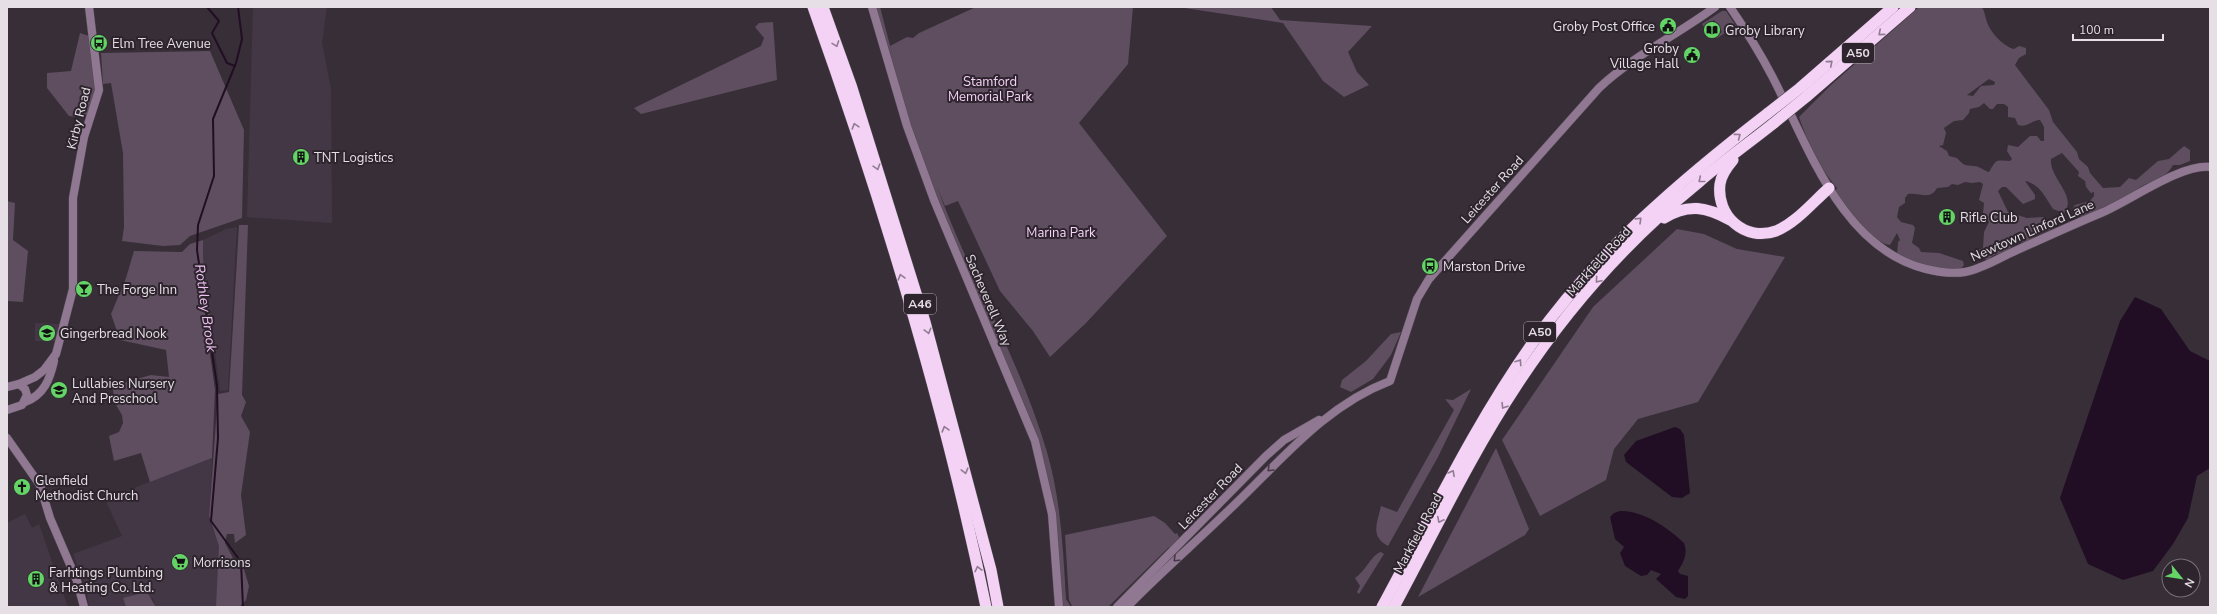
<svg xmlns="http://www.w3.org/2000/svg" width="2217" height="614" viewBox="0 0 2217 614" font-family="'Nunito Sans',sans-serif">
  <rect width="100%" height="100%" fill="#372e37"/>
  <g fill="#443745">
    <polygon points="253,7 327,7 322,43 331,89 332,223 247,217"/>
    <polygon points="237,227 228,390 220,391 203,258 203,240 226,229"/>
    <polygon points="35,323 59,324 57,339 55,341 35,341"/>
    <polygon points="212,458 209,520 225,559 221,607 156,607 153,598 123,598 126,607 89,607 86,586 73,554 122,536 105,499"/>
    <polygon points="25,514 32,528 39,524 68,607 7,607 7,523"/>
  </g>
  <g fill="#5f4e60" fill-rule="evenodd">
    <path d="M875,7H880L893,57L890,46L907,37L913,38L919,33L976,7H1133L1128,64L1079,123L1167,236L1086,323L1050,357L1033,331L1000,291L958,201L945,206L937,187C970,277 1020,360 1047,452C1061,500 1063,549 1066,599L1071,607H1062L1055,514L1039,442L936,194L910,125Z"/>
    <polygon points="1178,7 1271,7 1280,20 1372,26 1348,52 1357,72 1369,85 1344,97 1323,81 1283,23"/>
    <path d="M1919,7H1982C1985,12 1985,17 1987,22C1990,32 2004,47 2014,49L2019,46L2026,48V54L2019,58L2015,65L2049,110L2053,122L2077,152L2079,159L2088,167L2090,173L2103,188L2120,187L2129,178L2136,180L2158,161L2169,159L2184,146L2190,150V161L2180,165H2173C2165,182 2141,181 2130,196L2081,217L2072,210L2075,205L2090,201L2094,196V192L2091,193L2086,187L2085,181L2078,176L2079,172L2062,153L2051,159C2049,178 2078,196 2064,213L2053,209C2045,197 2040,184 2025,181L2035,195V199L2023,204L2006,187H2002L1998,191L2008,212L2027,218L2043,217L2054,228L2036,236L2028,242L2016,243L2005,252L1994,255L1987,260L1981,256H1975V251L1983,248L1984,232L1989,222L1983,213L1984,203L1979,200L1983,184L1980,182L1972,183L1965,182L1958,185L1952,184L1948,187L1937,188C1930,201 1919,192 1908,194L1905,198V203L1899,207L1897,217L1901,222L1913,225L1915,228L1912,243L1919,248L1921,252L1939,253L1963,261L1964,265L1959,271L1924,265L1897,255L1898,242L1900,240L1897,233L1890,245C1871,243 1847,207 1835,192L1837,188C1819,167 1808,143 1799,117L1831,85ZM1989,79L1995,82L1994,85L1981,86L1973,96L1967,95ZM1984,103L1990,109H1993L1997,104H2004L2008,107V117L2015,118L2018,125C2028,128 2031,120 2040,120L2044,127V141H2041L2037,136H2030L2018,147L2008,145L2007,151L2012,159L2010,161C1994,160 1997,159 1989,172C1985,171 1979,166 1974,166C1965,165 1964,166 1957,158L1949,156L1947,151L1939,146L1943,145L1946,133L1944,128L1954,121L1963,120L1969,113L1970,109L1979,107Z"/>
    <polygon points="1722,11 1726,11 1736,26 1717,38 1716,36 1722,32 1714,20 1704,27 1702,24"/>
    <polygon points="773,22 777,80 641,114 634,108 761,46 764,38 755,27 759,23"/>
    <polygon points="80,33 92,37 97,87 86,118 69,116 47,88 47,73 71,71"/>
    <polygon points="210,51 244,130 242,218 190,236 180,245 163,246 122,241 124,227 123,153 111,83 103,84 101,53"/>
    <polygon points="7,201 15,203 13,240 28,251 23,302 7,301"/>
    <polygon points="239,225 248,225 242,395 246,402 241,416 250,432 241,495 246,535 235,543 234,534 227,534 225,543 233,558 243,566 249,586 246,600 239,607 216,607 219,546 209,516 218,394 229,392"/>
    <polygon points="1677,229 1704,234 1737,249 1785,257 1698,402 1638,419 1614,449 1606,480 1540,516 1502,440 1593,307"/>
    <polygon points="203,240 203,258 213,338 208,340 215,390 212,458 150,482 141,453 114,461 109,436 119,432 123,423 122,415 116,405 112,386 151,375 169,377 166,350 120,340 111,314 126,278 134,251 182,252 190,244"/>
    <polygon points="1401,332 1391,355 1373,379 1351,392 1340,387 1342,380 1366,361 1391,334"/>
    <path d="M1471,389L1438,457L1388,546C1370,536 1377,524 1381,506L1397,512L1454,410L1445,399L1453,400Z"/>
    <polygon points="1496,448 1529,529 1525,535 1418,597"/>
    <polygon points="1154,516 1165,523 1175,534 1177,533 1179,537 1175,545 1168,548 1108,607 1072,606 1069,600 1065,535"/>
    <path d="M1381,552L1384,554L1359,594L1357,592L1360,586L1355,578C1365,572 1372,554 1381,552Z"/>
    <polygon points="147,592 156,607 126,607 123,598"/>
  </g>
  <g fill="#220e24">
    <polygon points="2135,297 2161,309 2190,351 2210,361 2210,468 2197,476 2188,518 2173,544 2153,571 2123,580 2088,564 2060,498 2120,321"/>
    <polygon points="1675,427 1680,429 1684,435 1690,493 1682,498 1672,497 1626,462 1624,455 1636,441"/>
    <path d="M1620,511C1642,510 1669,528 1684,543C1688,553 1684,562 1678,571L1680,574L1688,576V596L1685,599L1676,597L1656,579L1661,574L1651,570L1647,575L1641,576L1625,566L1620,553L1624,547L1615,539L1610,517L1614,513Z"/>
  </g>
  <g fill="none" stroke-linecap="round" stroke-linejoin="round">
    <g stroke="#220e24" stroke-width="2">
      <polyline points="207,7 219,21 212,33 227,63 235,66"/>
      <polyline points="238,7 242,39 236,63 213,119 214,176 198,225 197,250 217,386 218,438 211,521 241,562 243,607"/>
    </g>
    <g stroke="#534a53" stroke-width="9">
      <g id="tertiary">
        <polyline points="872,7 907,126 934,200 1035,441 1052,514 1059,607"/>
        <path d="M1730,7C1745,29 1760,53 1772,76C1808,145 1841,248 1926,269C1938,272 1952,274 1965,272C1982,269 1999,258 2015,251C2044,238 2072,225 2101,213C2130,201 2180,164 2210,167"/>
        <polyline points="19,384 35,377 44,370 56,354 73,289 73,198 84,137 99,90 89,7"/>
        <polyline points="7,387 19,384 25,389 27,395 22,405 7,410"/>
        <path d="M25,402C44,395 50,379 54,361"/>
        <polyline points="7,438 40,485 50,518 77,581 84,607"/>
        <polyline points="1117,607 1266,456 1284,440 1319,420"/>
        <path d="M1127,607C1160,573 1196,542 1230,509C1280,462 1324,406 1390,381L1417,299L1429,279L1599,88C1633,56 1677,35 1715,7"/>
      </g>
    </g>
    <g stroke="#534a53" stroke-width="12">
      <g id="trunk">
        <path d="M813,7C883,203 944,403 986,607"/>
        <polyline points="823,7 851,85 925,322 991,570 998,607"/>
        <polyline points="1800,88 1893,7"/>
        <polyline points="1806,97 1910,7"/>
        <path d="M1733,160C1728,166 1721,175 1720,184C1716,216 1745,242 1776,231C1796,223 1813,202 1829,188"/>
        <path d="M1664,218C1688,203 1707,207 1730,220"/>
        <path d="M1382,607C1431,517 1474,425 1534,341C1598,251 1681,180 1768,113"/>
        <path d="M1394,607C1434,533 1470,456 1517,385C1566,310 1628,240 1698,183C1722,162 1749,143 1774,123"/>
      </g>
    </g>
    <use href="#tertiary" stroke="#907792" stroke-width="8"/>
    <use href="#trunk" stroke="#f3d2f5" stroke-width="11"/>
    <g stroke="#534a53" stroke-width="12" stroke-linecap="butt">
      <g id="trunk-bridge">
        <polyline points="1768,113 1800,88"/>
        <polyline points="1774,123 1806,97"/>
      </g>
    </g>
    <use href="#trunk-bridge" stroke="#f3d2f5" stroke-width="11"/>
  </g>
  <defs><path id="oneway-chevron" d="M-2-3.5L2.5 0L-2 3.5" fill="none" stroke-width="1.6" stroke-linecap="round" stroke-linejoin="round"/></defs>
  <g stroke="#907b91">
    <use href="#oneway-chevron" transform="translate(1881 33) rotate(139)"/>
    <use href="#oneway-chevron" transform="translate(836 44) rotate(70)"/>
    <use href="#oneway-chevron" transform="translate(1830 63) rotate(-40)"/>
    <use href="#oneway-chevron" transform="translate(855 126) rotate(-107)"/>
    <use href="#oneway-chevron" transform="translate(1738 136) rotate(-37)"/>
    <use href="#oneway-chevron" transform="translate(877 167) rotate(73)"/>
    <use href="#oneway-chevron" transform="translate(1701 180) rotate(141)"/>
    <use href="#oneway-chevron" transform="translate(1639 220) rotate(-44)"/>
    <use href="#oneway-chevron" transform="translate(901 277) rotate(-106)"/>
    <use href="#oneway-chevron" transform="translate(1598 280) rotate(131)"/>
    <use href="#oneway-chevron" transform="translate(928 331) rotate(75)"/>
    <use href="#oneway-chevron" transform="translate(1519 362) rotate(-56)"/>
    <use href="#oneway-chevron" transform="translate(1504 406) rotate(122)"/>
    <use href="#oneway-chevron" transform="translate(945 429) rotate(-106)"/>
    <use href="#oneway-chevron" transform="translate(965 471) rotate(75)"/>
    <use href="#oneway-chevron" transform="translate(1452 473) rotate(-61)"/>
    <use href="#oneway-chevron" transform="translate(1440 520) rotate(117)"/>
    <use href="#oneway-chevron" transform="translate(978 569) rotate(-103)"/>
  </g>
  <g stroke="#463946">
    <use href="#oneway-chevron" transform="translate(1270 469) rotate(135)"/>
    <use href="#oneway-chevron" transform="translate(1176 559) rotate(137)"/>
  </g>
  <defs>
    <g id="civic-disc" transform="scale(0.9)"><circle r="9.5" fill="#65d467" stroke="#2d242d"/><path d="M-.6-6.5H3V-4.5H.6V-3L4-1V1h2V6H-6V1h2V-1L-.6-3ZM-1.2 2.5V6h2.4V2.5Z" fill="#111"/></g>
    <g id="library-disc" transform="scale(0.9)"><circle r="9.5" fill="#65d467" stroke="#2d242d"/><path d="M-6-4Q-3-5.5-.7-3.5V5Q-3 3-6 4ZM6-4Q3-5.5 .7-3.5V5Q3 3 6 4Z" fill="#111"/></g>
    <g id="bus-disc" transform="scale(0.9)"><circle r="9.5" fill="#65d467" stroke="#2d242d"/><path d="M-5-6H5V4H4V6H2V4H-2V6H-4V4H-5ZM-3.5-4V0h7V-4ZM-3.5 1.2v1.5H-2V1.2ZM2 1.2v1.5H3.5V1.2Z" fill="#111"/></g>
    <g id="building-disc" transform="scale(0.9)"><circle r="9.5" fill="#65d467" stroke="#2d242d"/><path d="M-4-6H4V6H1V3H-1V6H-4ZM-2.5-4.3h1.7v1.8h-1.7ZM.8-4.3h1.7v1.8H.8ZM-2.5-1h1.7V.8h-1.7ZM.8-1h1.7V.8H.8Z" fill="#111"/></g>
    <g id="bar-disc" transform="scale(0.9)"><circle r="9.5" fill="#65d467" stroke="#2d242d"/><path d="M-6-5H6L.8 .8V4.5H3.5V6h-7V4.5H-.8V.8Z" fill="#111"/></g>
    <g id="school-disc" transform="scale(0.9)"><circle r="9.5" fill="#65d467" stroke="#2d242d"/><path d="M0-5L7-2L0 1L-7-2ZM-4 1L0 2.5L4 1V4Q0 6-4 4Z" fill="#111"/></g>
    <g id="church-disc" transform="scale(0.9)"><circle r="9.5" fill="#65d467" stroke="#2d242d"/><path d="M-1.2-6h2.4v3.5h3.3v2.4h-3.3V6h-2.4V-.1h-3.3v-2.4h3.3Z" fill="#111"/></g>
    <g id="supermarket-disc" transform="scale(0.9)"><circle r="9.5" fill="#65d467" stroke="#2d242d"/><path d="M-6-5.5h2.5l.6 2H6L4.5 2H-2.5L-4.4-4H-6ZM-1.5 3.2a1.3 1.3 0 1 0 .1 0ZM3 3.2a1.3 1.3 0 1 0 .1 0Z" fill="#111"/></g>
  </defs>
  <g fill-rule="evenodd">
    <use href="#civic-disc" x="1668" y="26"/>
    <use href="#library-disc" x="1712" y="30"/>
    <use href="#bus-disc" x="99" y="43"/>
    <use href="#civic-disc" x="1692" y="55"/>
    <use href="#building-disc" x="301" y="157"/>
    <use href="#building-disc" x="1947" y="217"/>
    <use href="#bus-disc" x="1430" y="266"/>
    <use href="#bar-disc" x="84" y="289"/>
    <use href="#school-disc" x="47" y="333"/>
    <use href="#school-disc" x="59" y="390"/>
    <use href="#church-disc" x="22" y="487"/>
    <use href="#supermarket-disc" x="180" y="562"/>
    <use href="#building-disc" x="36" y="579"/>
  </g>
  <g text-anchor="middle" stroke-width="4" stroke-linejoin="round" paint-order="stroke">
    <g fill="#2d242d" stroke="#aea8ae" stroke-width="1">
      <rect x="1842" y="43" width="32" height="20" rx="3"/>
      <rect x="904" y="294" width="32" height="20" rx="3"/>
      <rect x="1524" y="322" width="32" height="20" rx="3"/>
    </g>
    <g font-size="12" font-weight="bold" fill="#e6e0e6">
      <text x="1858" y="57">A50</text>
      <text x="920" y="308">A46</text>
      <text x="1540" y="336">A50</text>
    </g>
    <g font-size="13" fill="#e6e0e6" stroke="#2d242d" text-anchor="start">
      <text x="1655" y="31" text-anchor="end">Groby Post Office</text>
      <text x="1725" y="35">Groby Library</text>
      <text x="112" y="48">Elm Tree Avenue</text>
      <text x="1679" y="53" text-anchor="end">Groby<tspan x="1679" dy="15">Village Hall</tspan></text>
      <text x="314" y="162">TNT Logistics</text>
      <text x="1960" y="222">Rifle Club</text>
      <text x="1443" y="271">Marston Drive</text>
      <text x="97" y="294">The Forge Inn</text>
      <text x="60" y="338">Gingerbread Nook</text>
      <text x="72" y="388">Lullabies Nursery<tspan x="72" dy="15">And Preschool</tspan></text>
      <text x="35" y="485">Glenfield<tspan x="35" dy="15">Methodist Church</tspan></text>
      <text x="193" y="567">Morrisons</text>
      <text x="49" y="577">Farhtings Plumbing<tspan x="49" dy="15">&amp; Heating Co. Ltd.</tspan></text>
    </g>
    <g font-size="13" fill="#f7d3f9" stroke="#2d242d">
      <text x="990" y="86">Stamford<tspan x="990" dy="15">Memorial Park</tspan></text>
      <text x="1061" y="237">Marina Park</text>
    </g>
    <g font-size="13" fill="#e6e0e6" stroke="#2d242d">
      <text transform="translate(78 118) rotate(-76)" y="5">Kirby Road</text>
      <text transform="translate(1492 189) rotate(-48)" y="5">Leicester Road</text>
      <text transform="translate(2032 230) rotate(-24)" y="5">Newtown Linford Lane</text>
      <text transform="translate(1598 261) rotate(-48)" y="5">Markfield Road</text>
      <text transform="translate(989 300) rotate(67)" y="5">Sacheverell Way</text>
      <text transform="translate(1210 496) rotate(-46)" y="5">Leicester Road</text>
      <text transform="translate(1417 533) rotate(-62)" y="5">Markfield Road</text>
    </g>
    <g font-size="14" font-style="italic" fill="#f0c3f3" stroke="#2d242d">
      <text transform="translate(206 308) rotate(82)" y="5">Rothley Brook</text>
    </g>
  </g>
  <rect width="2217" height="614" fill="none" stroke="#e6e0e6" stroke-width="16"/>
  <g transform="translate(2181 578) rotate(120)"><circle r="19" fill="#2d242d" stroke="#776f77"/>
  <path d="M0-3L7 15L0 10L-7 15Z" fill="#65d467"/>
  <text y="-6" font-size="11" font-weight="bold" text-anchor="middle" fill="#e6e0e6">N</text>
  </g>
  <path d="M2073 34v6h90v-6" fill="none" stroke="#e6e0e6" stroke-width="2"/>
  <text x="2079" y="34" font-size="12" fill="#e6e0e6" stroke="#2d242d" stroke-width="3" paint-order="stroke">100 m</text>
</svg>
